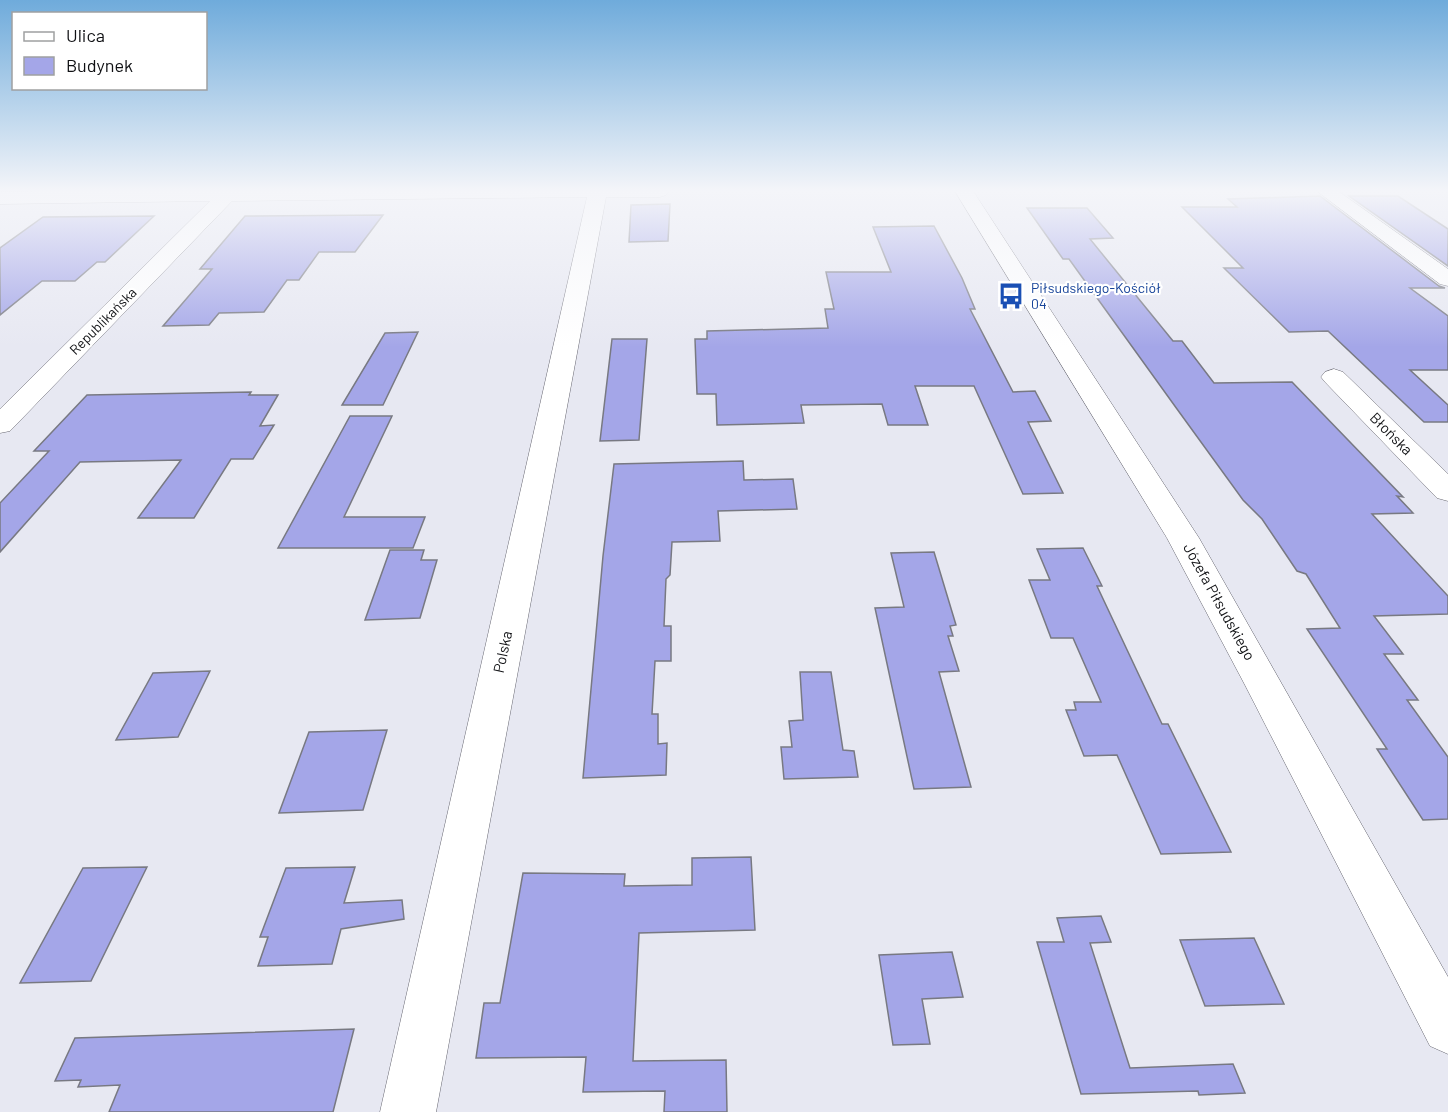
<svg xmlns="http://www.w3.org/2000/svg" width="1448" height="1112" viewBox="0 0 1448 1112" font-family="Barlow,sans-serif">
  <rect width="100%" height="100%" fill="#e7e8f2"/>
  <g fill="#a4a6e8" stroke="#787982" stroke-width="1.5">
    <polygon points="1320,196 1439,286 1445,288 1410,288 1448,316 1448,370 1410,370 1448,405 1448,422 1424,422 1328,331 1289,332 1224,268 1243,268 1182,207 1237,207 1228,199"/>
    <polygon points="1349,196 1398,196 1448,229 1448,266"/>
    <polygon points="670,204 668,241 629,242 631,205"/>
    <polygon points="1027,208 1087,208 1113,238 1090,239 1173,341 1182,341 1214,383 1292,382 1403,497 1397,496 1413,513 1372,514 1448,596 1448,614 1374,616 1403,654 1384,654 1418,700 1407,700 1448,757 1448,819 1423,820 1377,749 1387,749 1307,629 1340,628 1306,574 1297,571 1262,519 1243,500 1177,409 1069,259 1063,259"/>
    <polygon points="383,215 355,252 319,252 299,280 287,280 264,312 219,313 209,325 163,326 212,269 200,269 245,216"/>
    <polygon points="154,216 105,262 97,262 75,281 42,281 0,315 0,248 43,217"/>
    <polygon points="934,226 962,278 975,309 970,309 1013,392 1035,391 1051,421 1028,422 1063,493 1023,494 974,386 915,386 928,425 888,425 882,404 801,405 804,423 717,425 716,394 697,394 695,339 707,339 707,331 828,328 825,309 834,309 826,272 891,272 873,227"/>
    <polygon points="418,332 383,405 342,405 385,333"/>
    <polygon points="612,339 647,339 639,440 600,441"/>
    <polygon points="251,392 249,395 278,395 260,426 274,425 253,459 231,459 194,518 138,518 181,460 80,462 0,552 0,503 49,451 34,451 87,395"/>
    <polygon points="350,416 392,416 344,517 425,517 413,548 278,548"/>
    <polygon points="743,461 744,480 793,479 797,509 718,511 720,541 672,542 670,575 666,579 664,626 671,626 671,661 655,661 652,714 658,714 658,744 667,743 666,775 583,778 603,556 614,464"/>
    <polygon points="1083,548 1102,586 1097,586 1162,724 1168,724 1231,852 1161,854 1117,755 1084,756 1066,710 1076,710 1074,702 1101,702 1073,638 1051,638 1029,580 1050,580 1037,549"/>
    <polygon points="390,550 424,550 421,560 437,560 420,618 365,620"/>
    <polygon points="934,552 956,625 950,626 953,636 948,636 959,671 939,672 971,787 914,789 875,608 904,607 891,553"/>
    <polygon points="210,671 178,737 116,740 153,673"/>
    <polygon points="800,672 831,672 843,750 854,751 858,777 784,779 781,747 792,747 789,721 803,720"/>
    <polygon points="387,730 363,810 279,813 309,732"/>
    <polygon points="751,857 755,930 639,933 633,1061 726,1060 727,1112 664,1112 665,1091 583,1092 586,1057 476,1058 484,1003 500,1003 523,873 625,874 624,886 692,885 692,858"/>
    <polygon points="147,867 91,981 20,983 83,868"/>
    <polygon points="355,867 344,903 402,900 404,919 341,929 332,964 258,966 268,937 260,937 286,868"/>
    <polygon points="1101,916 1111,942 1090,943 1130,1068 1233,1064 1245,1093 1199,1095 1198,1091 1081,1094 1037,942 1064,942 1057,918"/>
    <polygon points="1254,938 1284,1004 1205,1006 1180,940"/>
    <polygon points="952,952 963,997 922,999 930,1044 893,1045 879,955"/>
    <polygon points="354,1029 333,1112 109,1112 120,1085 78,1087 81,1080 55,1081 75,1038"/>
  </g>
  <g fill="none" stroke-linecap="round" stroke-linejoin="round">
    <g stroke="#676771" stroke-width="1">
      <g id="street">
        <polygon points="109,191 669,191 666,195 660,197 606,197 436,1112 380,1112 587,197 232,201 10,431 0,433 0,409 210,201 0,204 0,192"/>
        <polygon points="1317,191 1338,191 1448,269 1448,286 1440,284"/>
        <polygon points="1334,369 1343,372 1448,474 1448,501 1437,498 1325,382 1321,377 1325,372"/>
      </g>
    </g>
    <g stroke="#676771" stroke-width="1">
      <polygon id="secondary" points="955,191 973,191 1199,538 1448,977 1448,1054 1430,1046 1245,685 1167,538"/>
    </g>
    <use href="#street" fill="#fff" fill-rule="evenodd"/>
    <use href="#secondary" fill="#fff" fill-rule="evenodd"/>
  </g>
  <linearGradient id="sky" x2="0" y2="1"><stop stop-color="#6fabdb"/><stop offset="0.55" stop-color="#f4f5f9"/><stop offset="1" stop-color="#f4f5f9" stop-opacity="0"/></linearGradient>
  <rect width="1448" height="347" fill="url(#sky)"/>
  <defs>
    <g id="bus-bare" transform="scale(2.07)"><path d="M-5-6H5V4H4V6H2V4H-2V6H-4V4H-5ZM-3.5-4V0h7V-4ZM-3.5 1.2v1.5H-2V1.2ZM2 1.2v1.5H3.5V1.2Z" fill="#1a4fb4" stroke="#fff" stroke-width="2.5" paint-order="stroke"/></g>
  </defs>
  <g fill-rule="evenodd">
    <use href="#bus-bare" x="1011" y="296"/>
  </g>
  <g text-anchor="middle" stroke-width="4.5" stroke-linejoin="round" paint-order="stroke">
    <g font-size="14" fill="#164399" stroke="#fff" text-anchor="start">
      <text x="1031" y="293">Piłsudskiego-Kościół<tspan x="1031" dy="16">04</tspan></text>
    </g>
    <g font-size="14" fill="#101114" stroke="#fff">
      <text transform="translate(103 321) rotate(-45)" y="5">Republikańska</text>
    </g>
    <g font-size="15" fill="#101114" stroke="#fff">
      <text transform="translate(1391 434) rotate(45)" y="5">Błońska</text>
      <text transform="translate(1219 602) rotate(61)" y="5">Józefa Piłsudskiego</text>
      <text transform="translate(503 652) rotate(-78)" y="5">Polska</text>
    </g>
  </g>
  <rect x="12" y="12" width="195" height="78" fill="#ffffff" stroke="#9fa0a1" stroke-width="1.5"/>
  <rect x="24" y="32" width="30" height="9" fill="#ffffff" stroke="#9fa0a1" stroke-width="1.5"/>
  <text x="66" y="42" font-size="18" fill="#101114">Ulica</text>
  <rect x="24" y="57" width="30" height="18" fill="#a4a6e8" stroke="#9fa0a1" stroke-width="1.5"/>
  <text x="66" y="72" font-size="18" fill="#101114">Budynek</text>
</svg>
